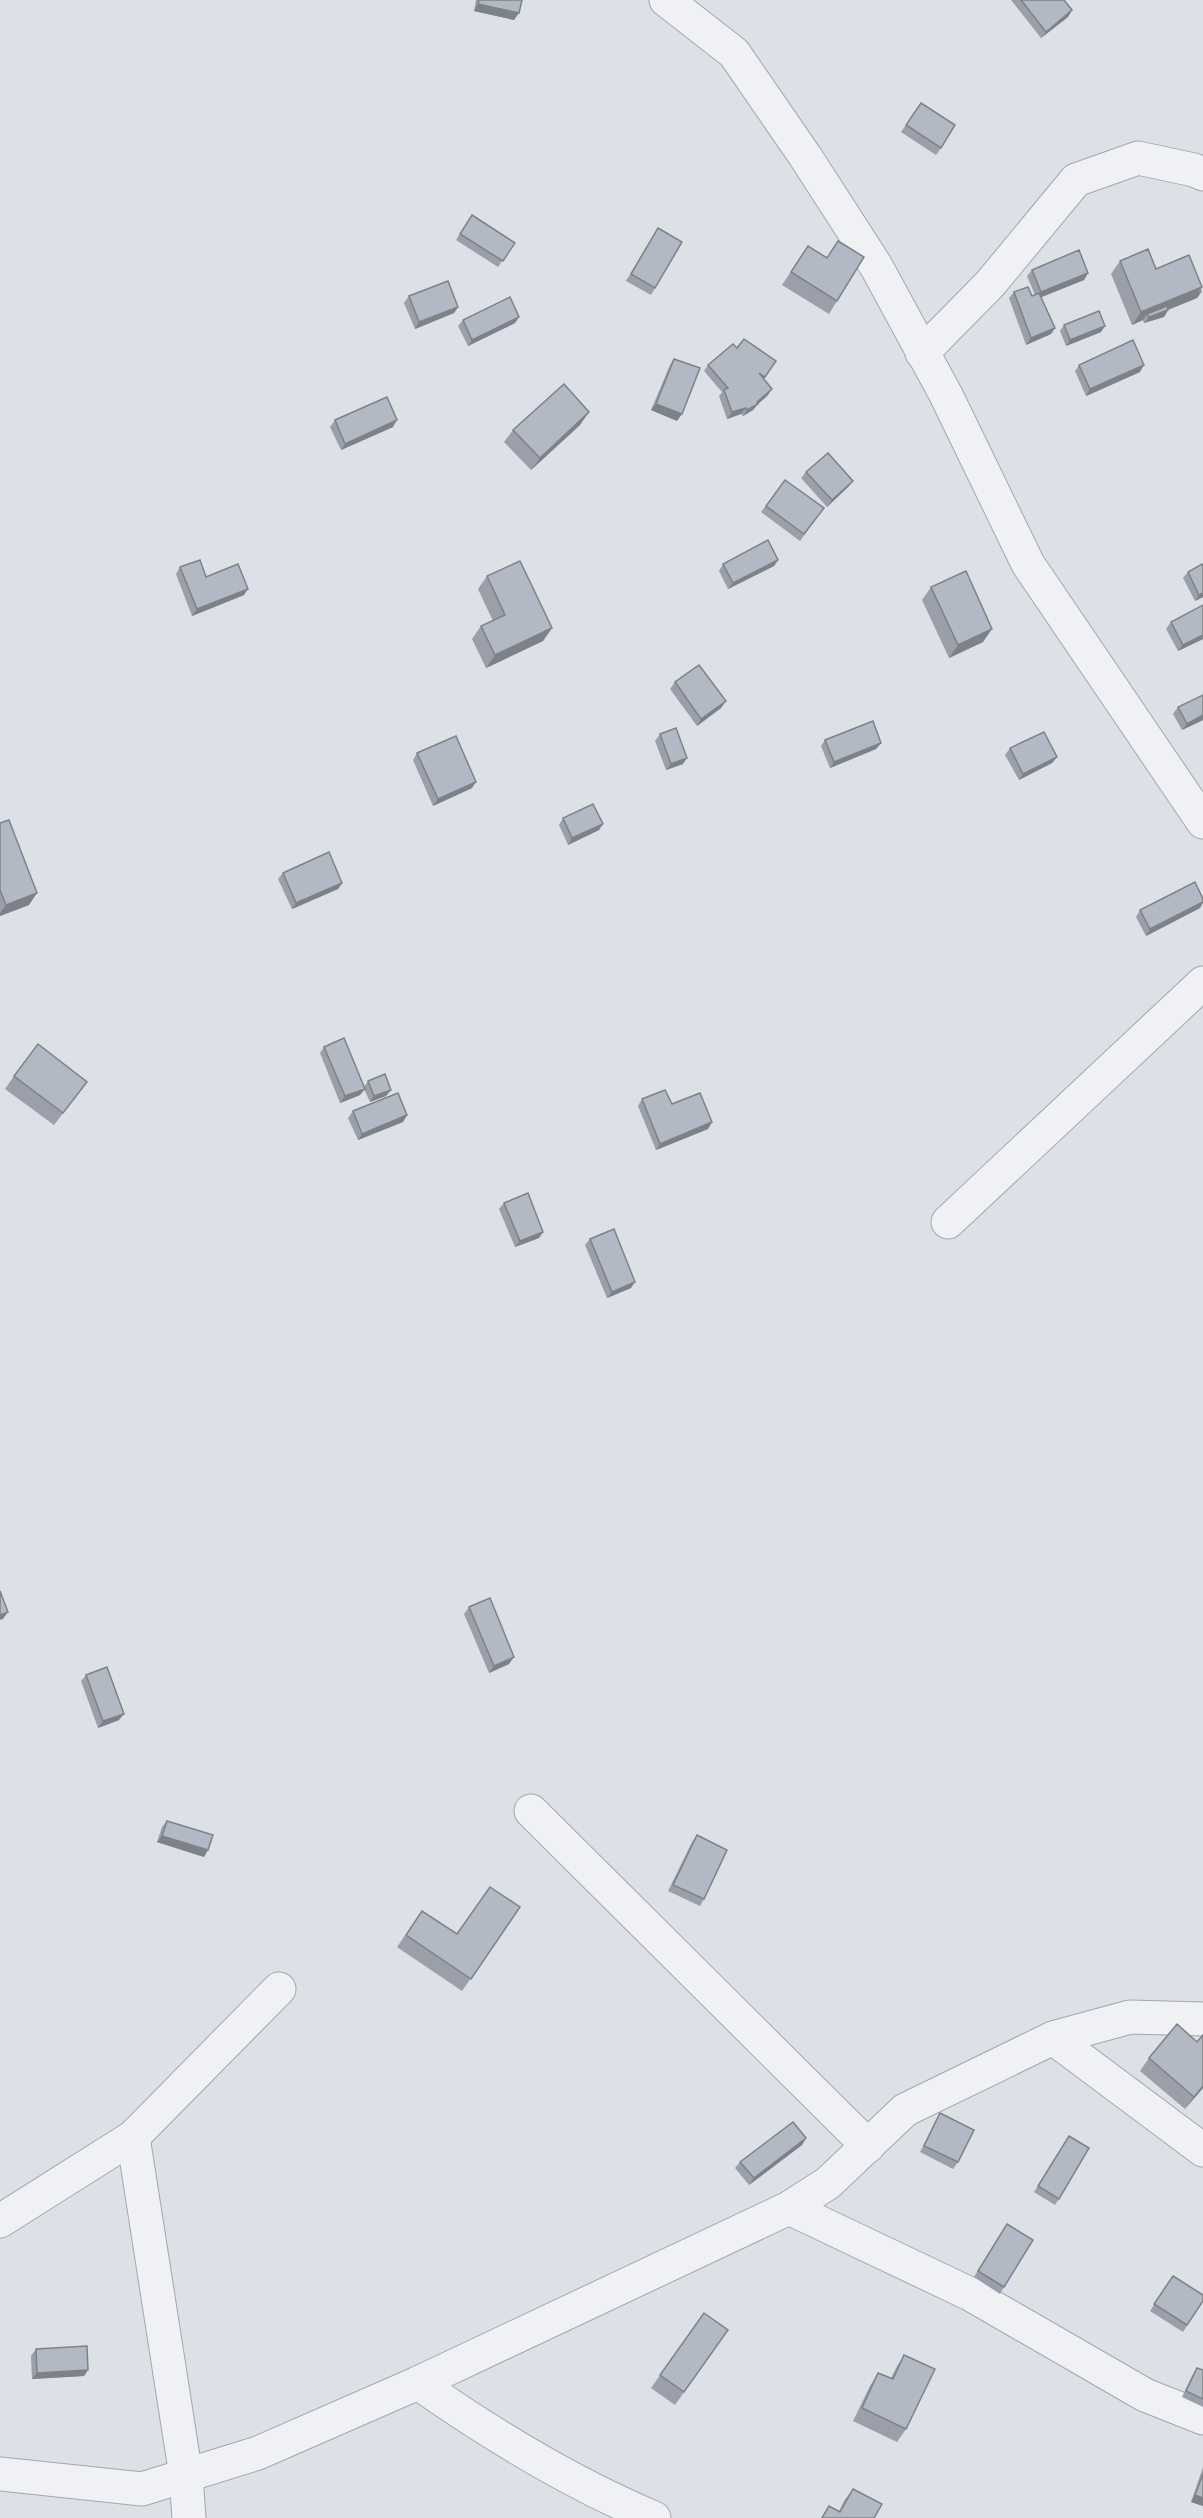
<svg xmlns="http://www.w3.org/2000/svg" width="1203" height="2518" viewBox="0 0 1203 2518" font-family="Quicksand,sans-serif">
  <rect width="100%" height="100%" fill="#dce0e7"/>
  <g fill="none" stroke-linecap="round" stroke-linejoin="round">
    <g stroke="#a1a7b1" stroke-width="35">
      <g id="minor">
        <polyline points="666,0 734,53 805,156 876,266 946,395 1028,564 1203,822"/>
        <polyline points="922,353 990,284 1076,180 1138,158 1194,170 1203,174"/>
        <polyline points="948,1222 1203,983"/>
        <polyline points="531,1811 868,2146"/>
        <polyline points="1053,2038 1203,2150"/>
        <polyline points="133,2137 186,2476 189,2518"/>
        <polyline points="789,2208 970,2294 1145,2395 1203,2418"/>
        <polyline points="0,2221 133,2137 279,1989"/>
        <path d="M418,2383C492,2435 571,2483 654,2518"/>
        <polyline points="0,2474 142,2489 258,2453 418,2383 789,2208 828,2183 905,2110 1053,2038 1130,2017 1203,2019"/>
      </g>
    </g>
    <use href="#minor" stroke="#eff1f5" stroke-width="33"/>
  </g>
  <g fill="#9a9fa9">
    <polygon points="476,0 522,0 514,20 474,11"/>
    <polygon points="1011,0 1064,0 1072,10 1068,17 1041,38"/>
    <polygon points="921,103 941,148 936,155 901,132"/>
    <polygon points="467,222 515,243 498,267 456,240"/>
    <polygon points="658,228 655,288 651,295 626,281"/>
    <polygon points="838,241 837,301 829,314 782,285 808,246 827,258"/>
    <polygon points="1120,261 1156,269 1202,287 1201,288 1202,291 1197,298 1168,310 1164,317 1144,323 1143,320 1132,325 1111,274"/>
    <polygon points="1032,270 1088,273 1084,280 1041,297 1055,328 1051,334 1026,345 1009,298 1014,292 1032,296 1035,295 1027,276"/>
    <polygon points="409,296 458,307 454,313 415,329 404,303"/>
    <polygon points="519,317 515,323 468,346 458,326 463,320"/>
    <polygon points="1064,325 1101,332 1066,346 1060,331"/>
    <polygon points="737,348 776,361 764,379 768,395 758,404 753,410 743,416 741,414 727,419 719,396 722,392 704,371 708,365"/>
    <polygon points="674,359 677,421 651,410 670,365"/>
    <polygon points="1079,365 1140,372 1086,396 1075,371"/>
    <polygon points="335,420 393,427 341,450 330,427"/>
    <polygon points="580,425 531,470 504,442 513,430"/>
    <polygon points="806,472 853,481 848,487 827,507 801,478"/>
    <polygon points="785,480 824,508 800,541 761,512"/>
    <polygon points="778,560 774,566 728,589 719,571 723,564"/>
    <polygon points="1203,566 1203,597 1195,601 1183,578 1188,572"/>
    <polygon points="180,567 206,577 244,595 192,616 176,574"/>
    <polygon points="487,576 552,628 543,641 486,668 472,639 481,626 493,621 478,589"/>
    <polygon points="931,587 983,642 949,658 922,600"/>
    <polygon points="1203,605 1203,639 1178,651 1166,629 1171,622"/>
    <polygon points="675,682 721,708 697,726 670,689"/>
    <polygon points="1178,707 1203,720 1182,730 1173,714"/>
    <polygon points="660,734 683,764 666,770 655,741"/>
    <polygon points="825,740 881,743 876,749 830,768 821,746"/>
    <polygon points="1010,748 1057,757 1052,763 1019,780 1005,755"/>
    <polygon points="417,753 472,788 433,806 413,760"/>
    <polygon points="563,818 599,830 568,845 559,825"/>
    <polygon points="0,823 29,905 0,916"/>
    <polygon points="283,873 342,883 338,889 292,909 278,879"/>
    <polygon points="1203,899 1203,903 1200,908 1146,936 1136,917 1140,910"/>
    <polygon points="324,1047 364,1087 368,1081 386,1096 370,1102 364,1089 360,1095 340,1103 320,1053"/>
    <polygon points="14,1076 87,1082 54,1125 5,1089"/>
    <polygon points="642,1099 672,1104 712,1122 708,1129 656,1150 638,1106"/>
    <polygon points="353,1111 407,1115 403,1122 358,1140 348,1118"/>
    <polygon points="504,1203 543,1232 539,1238 515,1247 499,1209"/>
    <polygon points="590,1239 631,1288 607,1298 585,1245"/>
    <polygon points="469,1607 509,1664 489,1673 464,1614"/>
    <polygon points="86,1675 119,1720 98,1728 81,1681"/>
    <polygon points="167,1821 204,1857 157,1842 162,1827"/>
    <polygon points="697,1835 704,1899 700,1906 668,1891 692,1842"/>
    <polygon points="520,1907 462,1991 397,1947 422,1911 457,1934"/>
    <polygon points="1197,2042 1203,2088 1185,2109 1140,2071 1149,2058"/>
    <polygon points="940,2113 958,2162 953,2169 920,2152 936,2120"/>
    <polygon points="1069,2136 1059,2199 1055,2205 1034,2192"/>
    <polygon points="806,2138 802,2145 749,2185 735,2168 740,2162"/>
    <polygon points="1003,2230 1004,2287 1000,2294 974,2277"/>
    <polygon points="1173,2276 1203,2301 1183,2332 1150,2311"/>
    <polygon points="704,2313 728,2330 675,2405 651,2388"/>
    <polygon points="36,2349 88,2370 84,2376 32,2379 31,2356"/>
    <polygon points="904,2355 906,2429 897,2442 853,2421 870,2386 878,2373 891,2378 896,2368"/>
    <polygon points="1197,2368 1203,2370 1203,2407 1182,2397 1193,2374"/>
    <polygon points="1203,2467 1203,2506 1191,2502"/>
    <polygon points="853,2489 874,2518 821,2518 829,2506 839,2511 844,2501"/>
  </g>
  <g fill="#7d8289">
    <polygon points="478,4 519,13 514,20 474,11"/>
    <polygon points="1072,10 1068,17 1041,38 1046,32"/>
    <polygon points="1088,273 1084,280 1037,299 1041,292"/>
    <polygon points="1202,287 1198,292 1202,291 1197,298 1160,313 1168,310 1164,317 1144,323 1149,317 1147,314 1143,320 1132,325 1141,312"/>
    <polygon points="458,307 454,313 415,329 419,322"/>
    <polygon points="519,317 515,323 468,346 472,340"/>
    <polygon points="1105,326 1101,332 1066,346 1070,340"/>
    <polygon points="1055,328 1051,334 1026,345 1031,338"/>
    <polygon points="1144,365 1140,372 1086,396 1090,389"/>
    <polygon points="772,389 768,395 758,404 753,410 743,416 747,410"/>
    <polygon points="656,404 682,414 677,421 651,410"/>
    <polygon points="746,408 741,414 727,419 732,412"/>
    <polygon points="589,412 580,425 531,470 540,458"/>
    <polygon points="397,420 393,427 341,450 345,444"/>
    <polygon points="853,481 848,487 827,507 832,500"/>
    <polygon points="778,560 774,566 728,589 733,583"/>
    <polygon points="248,589 244,595 192,616 197,609"/>
    <polygon points="1203,593 1203,597 1195,601 1199,595"/>
    <polygon points="552,628 543,641 486,668 495,655"/>
    <polygon points="992,629 983,642 949,658 958,645"/>
    <polygon points="1203,635 1203,639 1178,651 1183,645"/>
    <polygon points="726,701 721,708 697,726 701,719"/>
    <polygon points="1203,715 1203,720 1182,730 1187,724"/>
    <polygon points="881,743 876,749 830,768 834,762"/>
    <polygon points="1057,757 1052,763 1019,780 1023,774"/>
    <polygon points="687,758 683,764 666,770 671,764"/>
    <polygon points="476,782 472,788 433,806 438,799"/>
    <polygon points="603,824 599,830 568,845 572,838"/>
    <polygon points="342,883 338,889 292,909 296,903"/>
    <polygon points="37,893 29,905 0,916 0,913 6,905"/>
    <polygon points="1203,902 1200,908 1146,936 1150,929"/>
    <polygon points="365,1089 360,1095 340,1103 345,1096"/>
    <polygon points="391,1090 386,1096 370,1102 374,1096"/>
    <polygon points="407,1115 403,1122 358,1140 362,1134"/>
    <polygon points="712,1122 708,1129 656,1150 660,1144"/>
    <polygon points="543,1232 539,1238 515,1247 520,1241"/>
    <polygon points="635,1282 631,1288 607,1298 612,1292"/>
    <polygon points="8,1612 3,1619 0,1620 0,1615"/>
    <polygon points="514,1657 509,1664 489,1673 494,1666"/>
    <polygon points="124,1714 119,1720 98,1728 103,1721"/>
    <polygon points="162,1836 208,1850 204,1857 157,1842"/>
    <polygon points="1203,2086 1203,2088 1185,2109 1194,2097"/>
    <polygon points="806,2138 802,2145 749,2185 754,2178"/>
    <polygon points="88,2370 84,2376 32,2379 37,2373"/>
    <polygon points="1195,2495 1203,2498 1203,2506 1191,2502"/>
  </g>
  <g fill="#b3b9c4" stroke="#7d8289" stroke-width="1.5">
    <polygon points="479,0 522,0 519,13 478,4"/>
    <polygon points="1021,0 1064,0 1072,10 1046,32"/>
    <polygon points="921,103 955,125 941,148 906,125"/>
    <polygon points="472,215 515,243 503,261 460,234"/>
    <polygon points="658,228 682,242 655,288 631,274"/>
    <polygon points="838,241 864,257 837,301 791,272 808,246 827,258"/>
    <polygon points="1148,249 1156,269 1189,255 1202,287 1141,312 1120,261"/>
    <polygon points="1079,250 1088,273 1041,292 1032,270"/>
    <polygon points="448,281 458,307 419,322 409,296"/>
    <polygon points="1028,287 1032,296 1039,293 1055,328 1031,338 1014,292"/>
    <polygon points="510,297 519,317 472,340 463,320"/>
    <polygon points="1167,306 1168,310 1149,317 1147,314"/>
    <polygon points="1099,311 1105,326 1070,340 1064,325"/>
    <polygon points="744,339 776,361 765,377 759,373 772,389 757,402 758,404 747,410 746,408 732,412 724,390 728,388 708,365 733,344 737,348"/>
    <polygon points="1133,340 1144,365 1090,389 1079,365"/>
    <polygon points="674,359 700,368 682,414 656,404"/>
    <polygon points="564,384 589,412 540,458 513,430"/>
    <polygon points="387,397 397,420 345,444 335,420"/>
    <polygon points="828,453 853,481 832,500 806,472"/>
    <polygon points="785,480 824,508 804,534 766,506"/>
    <polygon points="768,540 778,560 733,583 723,564"/>
    <polygon points="200,560 206,577 238,564 248,589 197,609 180,567"/>
    <polygon points="520,561 552,628 495,655 481,626 505,615 487,576"/>
    <polygon points="1202,564 1203,566 1203,593 1199,595 1188,572"/>
    <polygon points="966,571 992,629 958,645 931,587"/>
    <polygon points="1203,605 1203,635 1183,645 1171,622"/>
    <polygon points="699,665 726,701 701,719 675,682"/>
    <polygon points="1203,695 1203,715 1187,724 1178,707"/>
    <polygon points="873,721 881,743 834,762 825,740"/>
    <polygon points="676,728 687,758 671,764 660,734"/>
    <polygon points="1044,732 1057,757 1023,774 1010,748"/>
    <polygon points="456,736 476,782 438,799 417,753"/>
    <polygon points="593,804 603,824 572,838 563,818"/>
    <polygon points="9,820 37,893 6,905 0,890 0,823"/>
    <polygon points="329,852 342,883 296,903 283,873"/>
    <polygon points="1195,882 1203,899 1203,902 1150,929 1140,910"/>
    <polygon points="344,1038 365,1089 345,1096 324,1047"/>
    <polygon points="38,1044 87,1082 63,1113 14,1076"/>
    <polygon points="385,1074 391,1090 374,1096 368,1081"/>
    <polygon points="665,1090 672,1104 700,1093 712,1122 660,1144 642,1099"/>
    <polygon points="398,1093 407,1115 362,1134 353,1111"/>
    <polygon points="528,1193 543,1232 520,1241 504,1203"/>
    <polygon points="614,1229 635,1282 612,1292 590,1239"/>
    <polygon points="0,1591 8,1612 0,1615"/>
    <polygon points="490,1598 514,1657 494,1666 469,1607"/>
    <polygon points="107,1667 124,1714 103,1721 86,1675"/>
    <polygon points="167,1821 213,1835 208,1850 162,1836"/>
    <polygon points="697,1835 727,1850 704,1899 673,1885"/>
    <polygon points="490,1887 520,1907 471,1979 406,1935 422,1911 457,1934"/>
    <polygon points="1177,2024 1197,2042 1203,2035 1203,2086 1194,2097 1149,2058"/>
    <polygon points="940,2113 974,2130 958,2162 924,2146"/>
    <polygon points="793,2122 806,2138 754,2178 740,2162"/>
    <polygon points="1069,2136 1089,2148 1059,2199 1038,2186"/>
    <polygon points="1007,2224 1033,2240 1004,2287 978,2271"/>
    <polygon points="1173,2276 1203,2295 1203,2301 1187,2325 1154,2304"/>
    <polygon points="704,2313 728,2330 684,2392 660,2375"/>
    <polygon points="87,2346 88,2370 37,2373 36,2349"/>
    <polygon points="904,2355 935,2369 906,2429 862,2408 878,2373 893,2379"/>
    <polygon points="1197,2368 1203,2370 1203,2399 1186,2391"/>
    <polygon points="1203,2474 1203,2498 1195,2495"/>
    <polygon points="853,2489 882,2504 874,2518 822,2518 829,2506 840,2512"/>
  </g>
</svg>
